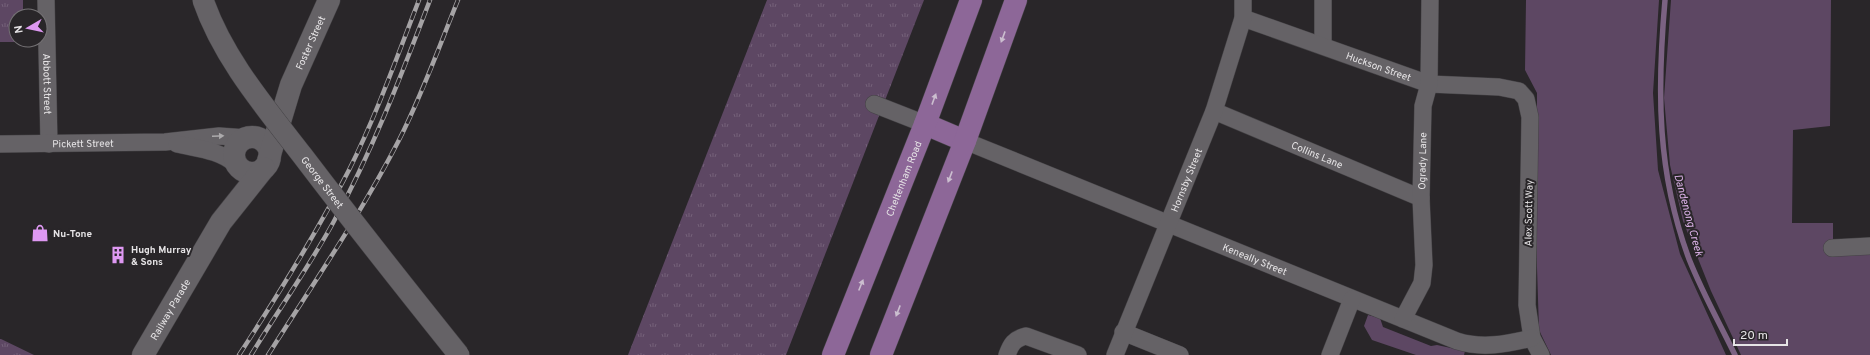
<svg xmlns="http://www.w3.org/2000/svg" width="1870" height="355" viewBox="0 0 1870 355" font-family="Overpass,sans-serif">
  <defs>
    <pattern id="grass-tufts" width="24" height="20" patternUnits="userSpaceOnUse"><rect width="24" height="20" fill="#5d4763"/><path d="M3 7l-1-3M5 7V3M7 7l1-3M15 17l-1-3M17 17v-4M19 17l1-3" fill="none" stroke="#746179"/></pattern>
  </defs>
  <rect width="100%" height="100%" fill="#292629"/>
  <g fill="url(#grass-tufts)">
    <polygon points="0,0 23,0 23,16 16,16 16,40 24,40 24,42 0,42"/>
    <polygon points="767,0 924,0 786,355 628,355"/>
    <polygon points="0,339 1,339 34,355 0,355"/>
  </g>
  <g fill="#5d4763">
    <polygon points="1526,0 1659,0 1653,93 1658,170 1680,254 1726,355 1551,355 1539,330 1537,268 1537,93 1525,70"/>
    <polygon points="1671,0 1831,0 1830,126 1793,130 1792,223 1833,223 1833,256 1870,254 1870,355 1741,355 1711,291 1683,221 1670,165 1664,98"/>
    <polygon points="1368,315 1380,318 1383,327 1431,346 1437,345 1465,351 1464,355 1416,355 1372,340 1364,326"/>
  </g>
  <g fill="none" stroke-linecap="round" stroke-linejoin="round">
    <path stroke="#7b6282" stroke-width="5.5" d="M1665,0C1657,91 1657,173 1689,259C1702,292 1720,324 1735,355"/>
    <g stroke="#444245" stroke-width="18">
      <g id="minor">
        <path id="s1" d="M46,0L49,144"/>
        <polyline points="1323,0 1323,46"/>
        <path id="s2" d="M1243,18L1429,84L1499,87L1519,91L1526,99L1530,117L1527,305L1532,338L1541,355"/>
        <polyline points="874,104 925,124"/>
        <path id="s3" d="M1214,111L1421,198"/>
        <path id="s4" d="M965,141L1457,341C1483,349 1506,344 1532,338"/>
        <path id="s5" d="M0,144L165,142L219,136L247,138"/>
        <path d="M177,144C198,149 219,150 235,164"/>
        <polyline points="1832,248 1870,246"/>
        <path id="s6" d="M1403,319L1422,283L1424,265L1421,198L1423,106L1429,84L1430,0"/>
        <polyline points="1123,332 1180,355"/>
        <path d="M1007,355C1011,344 1014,339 1026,336L1078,355"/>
        <path id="s7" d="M1115,355L1214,111L1243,18V0"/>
        <polyline points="1330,355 1352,299"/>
      </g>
    </g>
    <g stroke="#444245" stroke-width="23">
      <g id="secondary">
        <circle cx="252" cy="155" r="18"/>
        <path id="s8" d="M268,161L291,85L329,0"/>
        <path id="s9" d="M143,355L221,222L264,168"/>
      </g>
    </g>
    <g stroke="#444245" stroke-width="23">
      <g id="primary">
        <polyline points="925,124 965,141"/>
        <path id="s10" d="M833,355L925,124L971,0"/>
        <polyline points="881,355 965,141 1016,0"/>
      </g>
    </g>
    <use href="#minor" stroke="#656266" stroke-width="17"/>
    <use href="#secondary" stroke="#656266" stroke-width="22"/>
    <use href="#primary" stroke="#8d6798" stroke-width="22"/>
    <g stroke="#a5a3a5" stroke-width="4.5">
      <g id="rail">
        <path d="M239,355C278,295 316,234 349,170C376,116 397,57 419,0"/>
        <path d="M251,355C278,311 308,268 333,223C372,152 401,76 430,0"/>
        <path d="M268,355C313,284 361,214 399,140C422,95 439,47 458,0"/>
      </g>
    </g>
    <use href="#rail" stroke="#292629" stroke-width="3" stroke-dasharray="9" stroke-linecap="butt"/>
    <g stroke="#444245" stroke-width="22" stroke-linecap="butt">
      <g id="tertiary-bridge">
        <path id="s11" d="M203,0C223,58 265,107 302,155C353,222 406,289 459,355"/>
      </g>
    </g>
    <use href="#tertiary-bridge" stroke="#656266" stroke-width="21"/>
  </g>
  <defs><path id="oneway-solid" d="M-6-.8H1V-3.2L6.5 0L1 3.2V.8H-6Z"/></defs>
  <g fill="#cbbecf">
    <use href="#oneway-solid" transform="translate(1003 37) rotate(110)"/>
    <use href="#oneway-solid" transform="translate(934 99) rotate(-70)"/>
    <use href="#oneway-solid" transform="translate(950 177) rotate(111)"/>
    <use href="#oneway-solid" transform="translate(861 285) rotate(-68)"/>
    <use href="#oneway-solid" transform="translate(898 311) rotate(111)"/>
  </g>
  <use fill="#acaaac" href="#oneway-solid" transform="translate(218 136) rotate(-2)"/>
  <defs>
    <g id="shop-bare" transform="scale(1.38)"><path d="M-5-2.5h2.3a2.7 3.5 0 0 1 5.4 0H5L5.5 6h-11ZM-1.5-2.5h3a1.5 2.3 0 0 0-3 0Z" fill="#de98f2" stroke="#292629" stroke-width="2.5" paint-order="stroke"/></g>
    <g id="building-bare" transform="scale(1.38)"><path d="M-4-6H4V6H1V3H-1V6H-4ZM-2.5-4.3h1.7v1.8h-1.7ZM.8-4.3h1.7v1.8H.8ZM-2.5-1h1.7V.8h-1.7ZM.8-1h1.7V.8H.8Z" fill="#de98f2" stroke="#292629" stroke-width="2.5" paint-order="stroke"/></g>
  </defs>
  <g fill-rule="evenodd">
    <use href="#shop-bare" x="40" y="233"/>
    <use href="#building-bare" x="118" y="255"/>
  </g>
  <g text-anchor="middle" stroke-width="4" stroke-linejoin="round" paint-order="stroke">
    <g font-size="10" fill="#e6e4e6" stroke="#292629">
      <text dy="4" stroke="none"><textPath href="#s8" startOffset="126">Foster Street</textPath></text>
      <text dy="4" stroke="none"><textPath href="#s2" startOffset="144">Huckson Street</textPath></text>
      <text dy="4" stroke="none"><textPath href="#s1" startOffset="84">Abbott Street</textPath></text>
      <text dy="4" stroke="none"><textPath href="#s5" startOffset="83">Pickett Street</textPath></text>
      <text dy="4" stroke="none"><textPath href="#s3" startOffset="112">Collins Lane</textPath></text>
      <text dy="4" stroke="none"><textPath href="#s6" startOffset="163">Ogrady Lane</textPath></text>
      <text dy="4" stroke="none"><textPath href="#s10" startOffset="190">Cheltenham Road</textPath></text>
      <text dy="4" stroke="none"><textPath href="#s7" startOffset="189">Hornsby Street</textPath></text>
      <text dy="4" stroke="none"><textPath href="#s11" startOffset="219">George Street</textPath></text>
      <text transform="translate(1528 213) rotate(-89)" y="4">Alex Scott Way</text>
      <text dy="4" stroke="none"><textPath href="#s4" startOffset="313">Keneally Street</textPath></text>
      <text dy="4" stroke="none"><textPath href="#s9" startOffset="53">Railway Parade</textPath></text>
    </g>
    <g font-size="10" font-weight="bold" fill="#e6e4e6" stroke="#292629" text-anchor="start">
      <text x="53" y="237">Nu-Tone</text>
      <text x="131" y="253">Hugh Murray<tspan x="131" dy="12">&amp; Sons</tspan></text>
    </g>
    <g font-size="11" font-style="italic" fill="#dcb2e8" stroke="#292629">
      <text transform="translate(1689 215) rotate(75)" y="4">Dandenong Creek</text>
    </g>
  </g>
  <g transform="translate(28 28) rotate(261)"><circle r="19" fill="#292629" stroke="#757275"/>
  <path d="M0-3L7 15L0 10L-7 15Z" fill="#de98f2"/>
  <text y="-6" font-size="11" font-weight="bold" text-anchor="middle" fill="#e6e4e6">N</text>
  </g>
  <path d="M1734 339v6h53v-6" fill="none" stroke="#e6e4e6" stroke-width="2"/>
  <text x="1740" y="339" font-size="12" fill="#e6e4e6" stroke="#292629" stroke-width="3" paint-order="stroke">20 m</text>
</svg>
